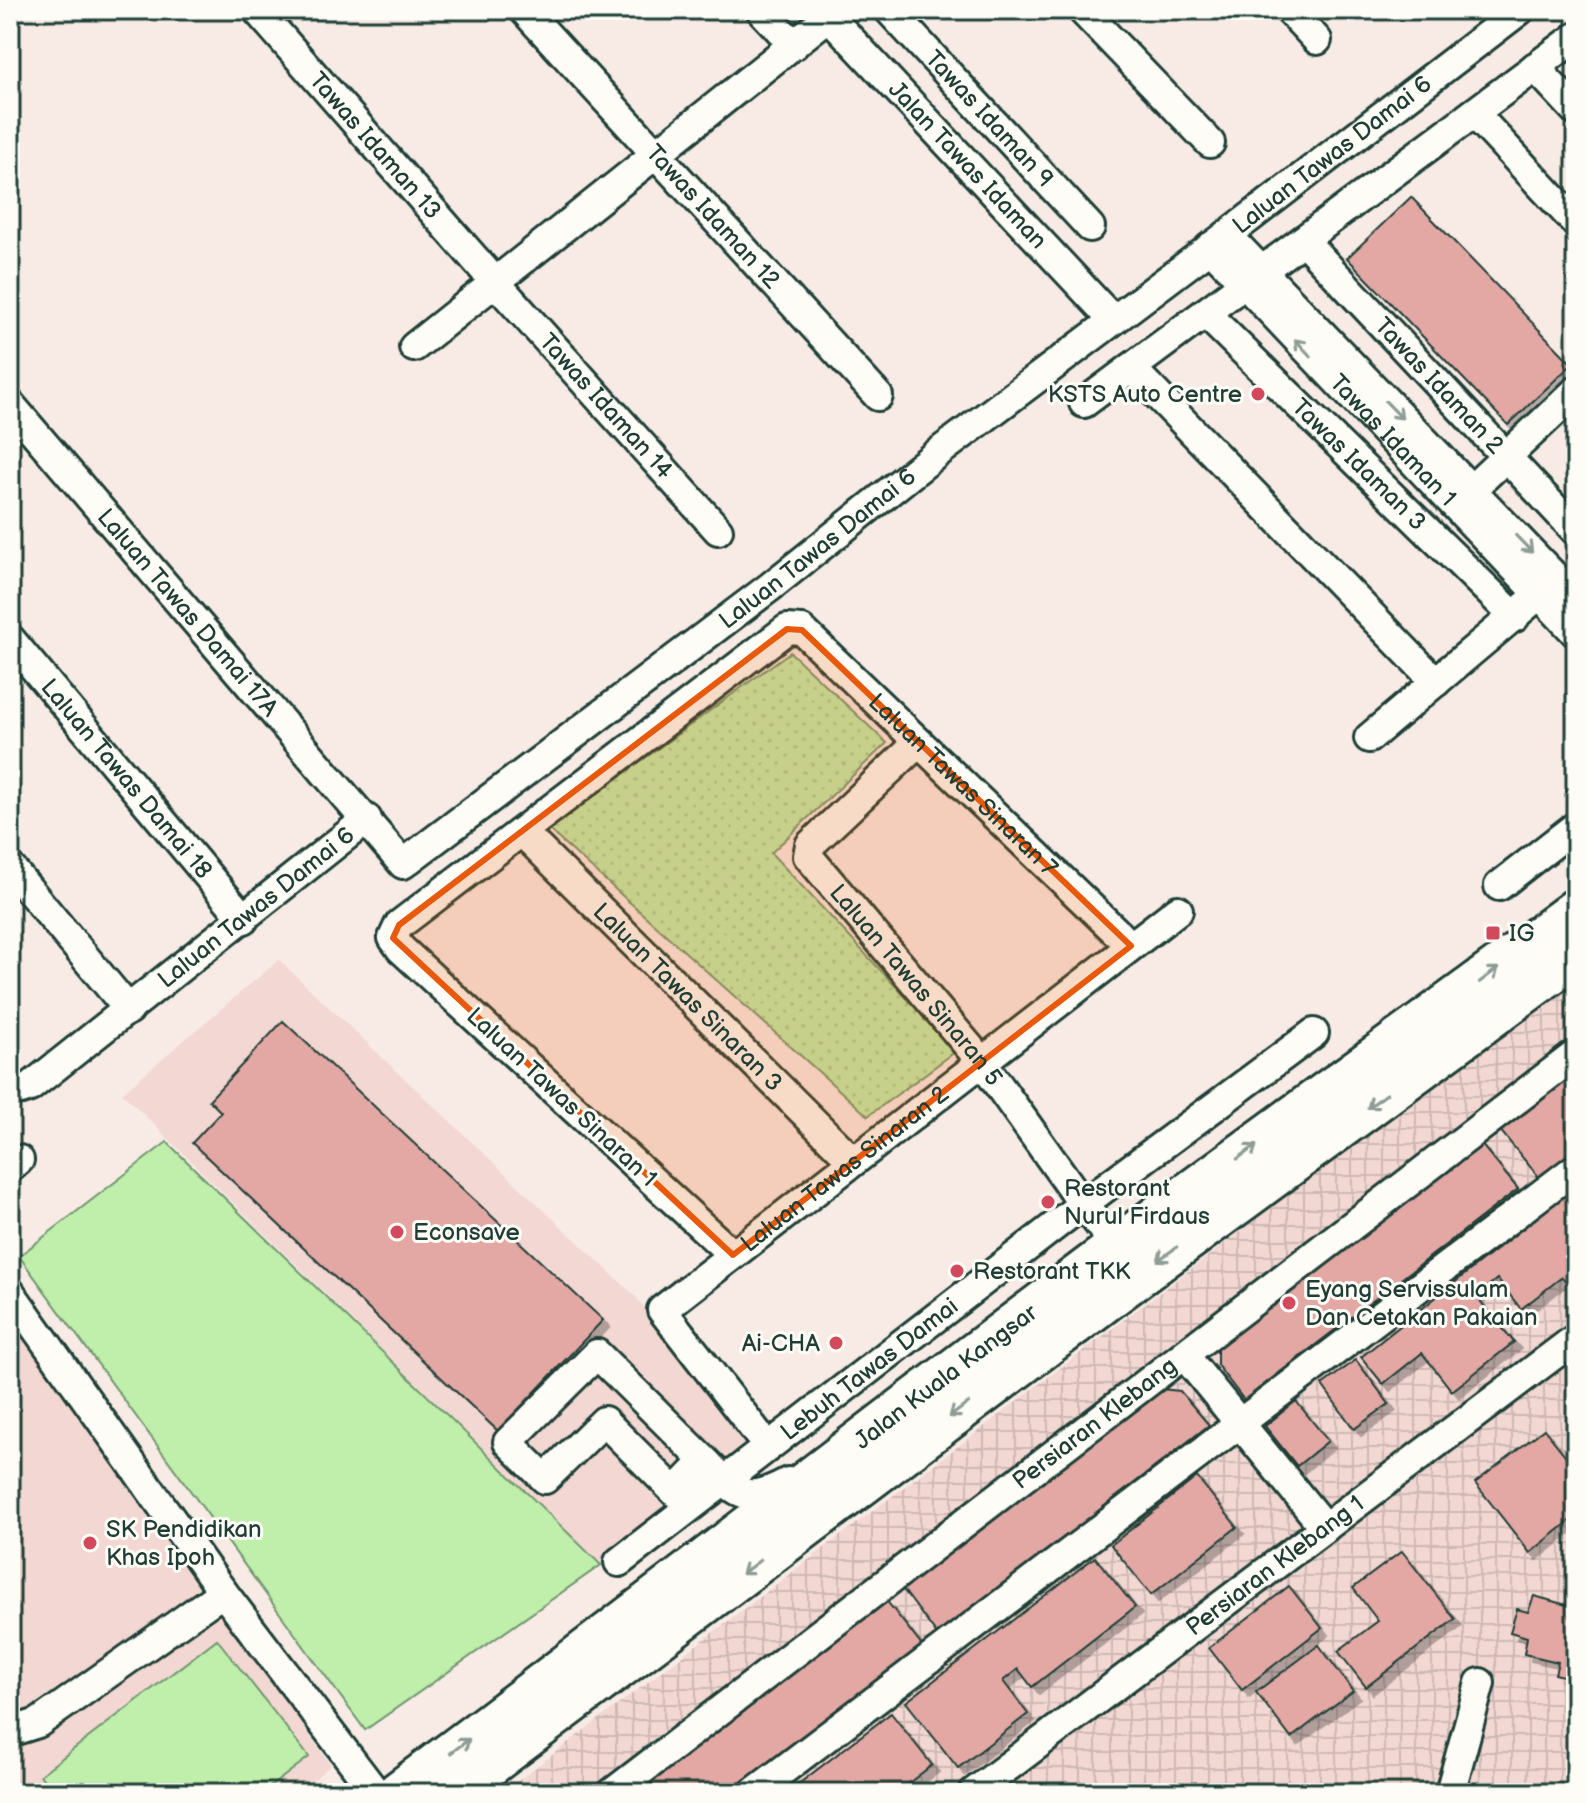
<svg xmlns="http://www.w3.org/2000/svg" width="1586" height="1803" viewBox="0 0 1586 1803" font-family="'Balsamiq Sans',sans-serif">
  <defs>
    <pattern id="industrial-grid" width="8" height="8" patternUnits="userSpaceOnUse" patternTransform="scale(2)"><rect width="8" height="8" fill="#f2d7d2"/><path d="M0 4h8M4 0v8" fill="none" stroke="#cfb9b5"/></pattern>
    <pattern id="park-dots" width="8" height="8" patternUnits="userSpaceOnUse" patternTransform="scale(2)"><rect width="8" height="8" fill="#c0eeab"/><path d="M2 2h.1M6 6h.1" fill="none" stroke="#a5cd94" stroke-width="1.8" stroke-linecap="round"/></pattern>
    <filter id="shadow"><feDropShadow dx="7" dy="7" stdDeviation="0" flood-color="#0004"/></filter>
  </defs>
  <rect width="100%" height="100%" fill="#f8ebe6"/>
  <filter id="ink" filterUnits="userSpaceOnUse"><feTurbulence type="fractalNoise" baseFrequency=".0125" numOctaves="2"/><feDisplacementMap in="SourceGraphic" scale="16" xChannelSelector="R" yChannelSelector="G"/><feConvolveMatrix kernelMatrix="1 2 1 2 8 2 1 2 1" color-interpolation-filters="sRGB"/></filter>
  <g filter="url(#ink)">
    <g fill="#f2d7d2">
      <polygon points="279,960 636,1297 746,1442 601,1565 122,1093"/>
      <polygon points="10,1321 331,1765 298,1793 10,1793"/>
    </g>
    <polygon fill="url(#industrial-grid)" points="1576,976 1576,1793 502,1793"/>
    <polygon fill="url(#park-dots)" stroke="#709670" stroke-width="2" points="790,652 887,743 771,853 956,1051 868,1116 548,829"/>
    <g fill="#c0eeab" stroke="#709670" stroke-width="2">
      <polygon points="167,1142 601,1565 365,1730 19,1256"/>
      <polygon points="217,1639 309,1757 262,1793 54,1793 40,1775"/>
    </g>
    <g fill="#e3a8a4" stroke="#1f3d34" stroke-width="2" filter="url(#shadow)">
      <polygon points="1411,197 1572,364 1508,425 1347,258"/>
      <polygon points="283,1021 603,1320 498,1431 192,1143 221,1112 209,1100"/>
      <polygon points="1576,1072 1576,1154 1541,1180 1499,1129"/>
      <polygon points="1481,1144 1518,1189 1244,1400 1217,1365 1217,1346"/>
      <polygon points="1576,1186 1576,1292 1562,1277 1521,1309 1497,1279 1476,1296 1514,1342 1452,1391 1422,1353 1383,1384 1361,1357"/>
      <polygon points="1356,1360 1389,1404 1354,1429 1322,1385"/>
      <polygon points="1161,1389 1180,1391 1209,1425 938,1636 902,1588"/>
      <polygon points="1296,1401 1328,1441 1297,1466 1265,1426"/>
      <polygon points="1544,1429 1576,1469 1576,1516 1530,1553 1475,1483"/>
      <polygon points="1197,1477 1237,1527 1151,1595 1111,1545"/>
      <polygon points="1402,1551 1455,1619 1366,1687 1338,1651 1378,1621 1353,1588"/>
      <polygon points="1095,1557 1135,1607 1032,1687 1018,1669 1003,1681 1028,1714 958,1768 906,1702"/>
      <polygon points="1289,1586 1322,1628 1242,1690 1209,1648"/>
      <polygon points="1576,1590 1576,1679 1555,1674 1558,1662 1524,1654 1527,1637 1510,1632 1517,1609 1528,1612 1534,1596 1570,1606"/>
      <polygon points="886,1600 922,1646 729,1793 634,1793"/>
      <polygon points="1319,1645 1353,1691 1291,1738 1256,1692"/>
      <polygon points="891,1713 932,1765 896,1793 788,1792"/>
    </g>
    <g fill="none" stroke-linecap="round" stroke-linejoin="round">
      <g stroke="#1f3d34" stroke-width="34">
        <g id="minor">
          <path id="s1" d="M257,10L495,282L718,530"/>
          <path id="s2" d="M524,10L878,396"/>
          <polyline points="761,10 794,45"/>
          <path id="s3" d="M823,10L1113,320"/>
          <path id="s4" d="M889,10L1090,227"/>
          <polyline points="1082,10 1210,143"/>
          <polyline points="1289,10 1317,40"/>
          <polyline points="1535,67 1576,111"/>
          <polyline points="1474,113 1576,223"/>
          <polyline points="1227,235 1576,599"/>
          <path id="s5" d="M1304,241L1576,531"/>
          <path id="s6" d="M1210,247L1576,633"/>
          <path id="s7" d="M1205,313L1515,617"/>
          <polyline points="414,347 829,16"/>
          <polyline points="1131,368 1436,682"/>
          <polyline points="1084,403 1576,37"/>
          <path id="s8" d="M10,404L403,864L770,587L935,455L1227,235L1520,10"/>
          <polyline points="1457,503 1576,391"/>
          <path id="s9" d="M10,639L244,919"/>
          <polyline points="1369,738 1528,604"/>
          <path id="s10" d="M918,743L810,845L808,856L982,1062L1083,1204L1117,1247"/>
          <path id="s11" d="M522,832L853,1161"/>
          <polyline points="10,867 129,1010"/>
          <polyline points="1499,886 1576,826"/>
          <path id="s12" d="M10,1086L21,1090L30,1087L367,819"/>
          <polyline points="10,1168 19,1160"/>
          <path id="s13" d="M733,1255L401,949L393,938L399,925L787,629L802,630L1131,946"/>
          <polyline points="10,1292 223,1592 376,1793"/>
          <polyline points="1185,1356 1325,1528"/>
          <path id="s14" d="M768,1447L662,1310L1178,910"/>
          <path d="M705,1461L597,1354L508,1442L545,1479L604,1421L675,1492L705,1461C737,1493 744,1506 788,1482"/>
          <path id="s15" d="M619,1562L1083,1204L1314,1033"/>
          <polyline points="10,1724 19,1729 38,1723 223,1592"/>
          <path id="s16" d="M612,1793L1576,1054"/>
          <polyline points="753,1793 1576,1168"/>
          <path id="s17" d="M973,1793L1576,1338"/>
          <polyline points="1450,1793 1480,1683"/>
        </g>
      </g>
      <g stroke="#1f3d34" stroke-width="48">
        <g id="highway">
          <path id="s18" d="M398,1793C639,1613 876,1427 1117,1247C1269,1133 1424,1024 1576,910"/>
          <polyline points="452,1793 1123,1287 1576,954"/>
        </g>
      </g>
      <use href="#minor" stroke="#fdfcf7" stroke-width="28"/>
      <use href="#highway" stroke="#fdfcf7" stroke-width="42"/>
    </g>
    <defs><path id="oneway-shaft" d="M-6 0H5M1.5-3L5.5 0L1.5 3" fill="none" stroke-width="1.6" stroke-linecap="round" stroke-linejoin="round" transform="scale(2)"/></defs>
    <g stroke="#8e9c96">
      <use href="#oneway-shaft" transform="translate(1303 348) rotate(-133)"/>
      <use href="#oneway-shaft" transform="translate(1394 410) rotate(46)"/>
      <use href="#oneway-shaft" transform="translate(1524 544) rotate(46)"/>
      <use href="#oneway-shaft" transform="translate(1489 975) rotate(-37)"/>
      <use href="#oneway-shaft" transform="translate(1377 1101) rotate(144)"/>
      <use href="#oneway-shaft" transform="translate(1247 1152) rotate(-36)"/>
      <use href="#oneway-shaft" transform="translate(1167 1254) rotate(144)"/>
      <use href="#oneway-shaft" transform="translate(959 1410) rotate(143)"/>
      <use href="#oneway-shaft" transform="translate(751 1567) rotate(143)"/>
      <use href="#oneway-shaft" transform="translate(460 1746) rotate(-37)"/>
    </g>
  </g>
  <path fill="#e8590c" fill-opacity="0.2" stroke="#e8590c" stroke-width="6" stroke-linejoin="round" d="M787,629L802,630L1131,946L733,1255L393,938L399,925Z"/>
  <g fill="#d1495b" stroke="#fdfcf7" stroke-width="3">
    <circle cx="1258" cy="394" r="8"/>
    <rect x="1485" y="925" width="16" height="16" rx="4"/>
    <circle cx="1048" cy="1202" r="8"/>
    <circle cx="397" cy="1232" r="8"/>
    <circle cx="957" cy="1271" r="8"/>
    <circle cx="1289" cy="1303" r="8"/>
    <circle cx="836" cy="1343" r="8"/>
    <circle cx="90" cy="1543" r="8"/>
  </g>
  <g text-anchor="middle" stroke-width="6" stroke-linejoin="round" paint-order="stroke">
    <g font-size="24" fill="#1f3d34" stroke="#fdfcf7">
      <text dy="8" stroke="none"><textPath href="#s4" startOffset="148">Tawas Idaman 9</textPath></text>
      <text dy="8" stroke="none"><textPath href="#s1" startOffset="180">Tawas Idaman 13</textPath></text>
      <text dy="8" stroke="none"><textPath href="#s8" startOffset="1774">Laluan Tawas Damai 6</textPath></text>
      <text dy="8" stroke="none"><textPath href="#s3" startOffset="212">Jalan Tawas Idaman</textPath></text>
      <text dy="8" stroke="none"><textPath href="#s2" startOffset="280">Tawas Idaman 12</textPath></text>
      <text dy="8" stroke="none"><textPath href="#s5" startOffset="198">Tawas Idaman 2</textPath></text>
      <text dy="8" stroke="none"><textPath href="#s1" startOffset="528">Tawas Idaman 14</textPath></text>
      <text dy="8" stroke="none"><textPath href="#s6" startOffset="266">Tawas Idaman 1</textPath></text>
      <text dy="8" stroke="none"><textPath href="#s7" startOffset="216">Tawas Idaman 3</textPath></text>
      <text dy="8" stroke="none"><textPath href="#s8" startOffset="1126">Laluan Tawas Damai 6</textPath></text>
      <text dy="8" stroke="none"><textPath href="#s8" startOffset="274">Laluan Tawas Damai 17A</textPath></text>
      <text dy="8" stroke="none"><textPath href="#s9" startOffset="182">Laluan Tawas Damai 18</textPath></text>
      <text dy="8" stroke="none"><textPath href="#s13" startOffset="1206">Laluan Tawas Sinaran 7</textPath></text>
      <text dy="8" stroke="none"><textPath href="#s12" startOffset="310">Laluan Tawas Damai 6</textPath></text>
      <text dy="8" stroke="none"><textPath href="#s10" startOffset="328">Laluan Tawas Sinaran 5</textPath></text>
      <text dy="8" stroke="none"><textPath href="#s11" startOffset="234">Laluan Tawas Sinaran 3</textPath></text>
      <text transform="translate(562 1097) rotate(43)" y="8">Laluan Tawas Sinaran 1</text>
      <text dy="8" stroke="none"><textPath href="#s14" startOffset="404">Laluan Tawas Sinaran 2</textPath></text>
      <text dy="8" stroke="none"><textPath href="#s15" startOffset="316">Lebuh Tawas Damai</textPath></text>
      <text dy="8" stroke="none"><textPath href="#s18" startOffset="688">Jalan Kuala Kangsar</textPath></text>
      <text dy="8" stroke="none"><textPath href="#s16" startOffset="608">Persiaran Klebang</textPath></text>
      <text dy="8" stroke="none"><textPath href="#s17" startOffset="378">Persiaran Klebang 1</textPath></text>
    </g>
    <g font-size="24" fill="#1f3d34" stroke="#fdfcf7" text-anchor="start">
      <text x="1242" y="402" text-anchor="end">KSTS Auto Centre</text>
      <text x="1509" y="941">IG</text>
      <text x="1064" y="1196">Restorant<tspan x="1064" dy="28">Nurul Firdaus</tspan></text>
      <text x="413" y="1240">Econsave</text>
      <text x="973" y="1279">Restorant TKK</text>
      <text x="1305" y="1297">Eyang Servissulam<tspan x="1305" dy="28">Dan Cetakan Pakaian</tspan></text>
      <text x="820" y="1351" text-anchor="end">Ai-CHA</text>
      <text x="106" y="1537">SK Pendidikan<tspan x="106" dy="28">Khas Ipoh</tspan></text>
    </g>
  </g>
  <rect width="1586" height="1803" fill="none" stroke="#fdfcf7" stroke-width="40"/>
  <rect x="20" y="20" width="1546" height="1763" fill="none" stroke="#1f3d34" stroke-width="3" filter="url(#ink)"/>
</svg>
